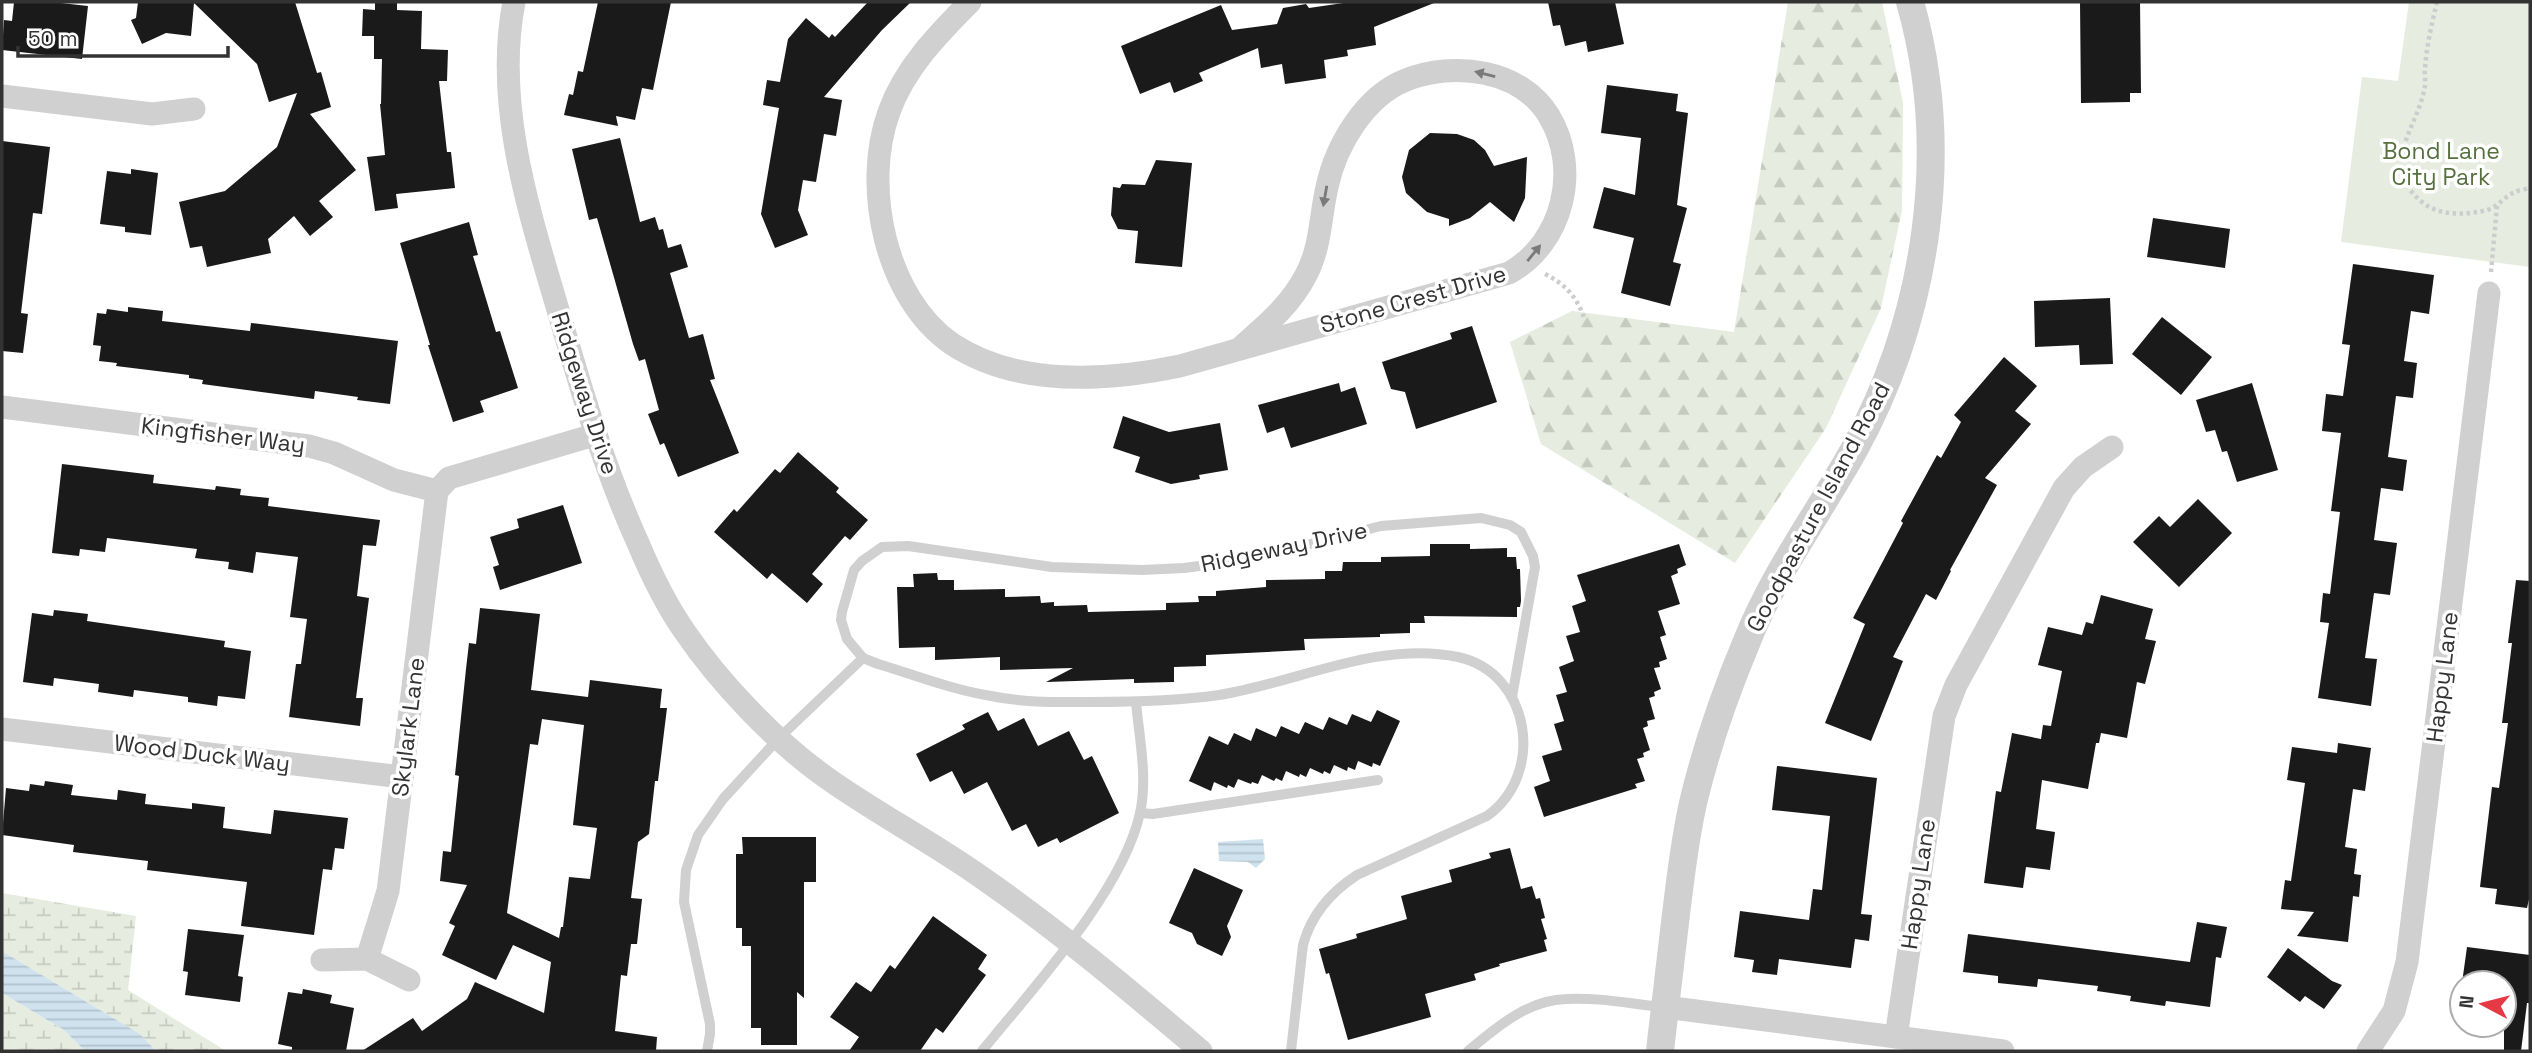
<svg xmlns="http://www.w3.org/2000/svg" width="2532" height="1053" viewBox="0 0 2532 1053" font-family="'Space Grotesk',sans-serif">
  <defs>
    <pattern id="forest-firs" width="22" height="20" patternUnits="userSpaceOnUse" patternTransform="scale(1.75)"><rect width="22" height="20" fill="#e6ecdf"/><path d="M5 1l3.5 6h-7zM16 11l3.5 6h-7z" fill="#c6cbc0"/></pattern>
    <pattern id="wetland-marsh" width="20" height="14" patternUnits="userSpaceOnUse" patternTransform="scale(1.75)"><rect width="20" height="14" fill="#e6ecdf"/><path d="M1 5h8M5 5V1M11 12h8M15 12V8" fill="none" stroke="#c6cbc0"/></pattern>
    <pattern id="water-rules" width="6" height="5" patternUnits="userSpaceOnUse" patternTransform="scale(1.75)"><rect width="6" height="5" fill="#cfe2ee"/><path d="M0 2.5h6" fill="none" stroke="#b2c2cd"/></pattern>
  </defs>
  <rect width="100%" height="100%" fill="#fff"/>
  <polygon fill="url(#forest-firs)" points="1788,2 1882,2 1903,103 1902,210 1881,308 1826,428 1735,563 1541,444 1510,342 1572,311 1734,332"/>
  <g fill="url(#wetland-marsh)">
    <polygon points="2,893 136,916 128,990 226,1051 156,1051 140,1034 2,951"/>
    <polygon points="2,993 64,1030 85,1051 2,1051"/>
  </g>
  <polygon fill="#e6ecdf" points="2409,2 2530,2 2530,267 2341,242 2362,77 2398,81"/>
  <g fill="url(#water-rules)">
    <polygon points="1263,839 1265,859 1256,868 1248,862 1219,861 1218,842"/>
    <polygon points="2,951 140,1034 156,1051 85,1051 64,1030 2,993"/>
  </g>
  <g fill="#1a1a1a" fill-rule="evenodd">
    <polygon points="14,2 52,2 88,6 82,59 2,50 4,20 12,21"/>
    <polygon points="138,2 295,2 317,73 321,72 331,107 310,114 356,170 319,201 333,217 310,236 294,216 268,239 271,253 207,267 202,246 190,248 179,202 225,191 277,147 297,93 269,102 257,64 194,3 191,36 166,33 142,44 131,20 136,18"/>
    <polygon points="375,2 397,2 397,10 422,11 421,49 448,50 447,81 439,81 447,152 451,152 455,188 396,194 398,208 375,211 367,157 385,155 380,104 381,104 382,59 374,59 374,36 362,36 363,9 375,10"/>
    <polygon points="598,2 671,2 653,90 642,88 635,120 616,116 618,126 564,115 569,94 573,95 578,71 583,72"/>
    <polygon points="868,2 911,2 882,30 824,97 842,100 836,136 824,134 816,182 803,180 798,210 808,235 775,248 761,214 779,108 763,105 767,80 780,82 788,39 806,18 829,38 832,34 835,37"/>
    <polygon points="1350,2 1434,3 1374,27 1376,45 1347,50 1348,56 1324,60 1326,78 1285,84 1282,64 1261,68 1258,48 1199,73 1203,81 1174,93 1170,82 1140,94 1121,46 1221,5 1232,30 1277,24 1283,8 1306,4 1309,8"/>
    <polygon points="1548,2 1615,2 1624,44 1588,52 1586,41 1565,46 1560,25 1553,26"/>
    <polygon points="2080,2 2140,2 2141,93 2130,93 2130,102 2081,103"/>
    <polygon points="1607,85 1678,94 1676,111 1688,113 1677,205 1687,208 1673,262 1681,264 1670,306 1621,293 1634,238 1593,228 1604,187 1635,195 1641,138 1601,133"/>
    <polygon points="1430,133 1457,134 1474,140 1485,150 1494,166 1527,157 1525,198 1514,222 1490,202 1470,218 1449,226 1449,219 1427,212 1406,193 1402,177 1409,150"/>
    <polygon points="620,138 640,222 655,217 659,230 663,229 668,248 681,244 688,267 670,273 689,338 703,334 715,379 710,380 739,453 678,477 664,443 660,445 648,414 659,410 645,359 639,361 633,344 597,218 589,220 572,149"/>
    <polygon points="2,141 50,147 42,214 33,213 21,313 28,314 23,353 2,351"/>
    <polygon points="1156,160 1192,163 1182,267 1135,263 1138,231 1118,229 1111,215 1113,187 1120,188 1122,184 1145,185"/>
    <polygon points="131,169 158,173 151,235 125,232 125,227 100,224 107,171 131,174"/>
    <polygon points="2153,218 2230,229 2225,268 2147,257"/>
    <polygon points="469,222 478,255 473,256 496,332 500,331 518,388 480,401 484,412 453,422 428,345 430,345 400,243"/>
    <polygon points="2353,264 2434,275 2429,314 2411,311 2404,361 2417,363 2413,398 2396,396 2388,457 2407,460 2403,491 2381,488 2374,540 2397,543 2390,595 2374,593 2365,658 2377,659 2371,706 2318,698 2329,623 2320,622 2323,593 2330,594 2340,512 2331,511 2341,433 2322,431 2326,394 2343,396 2350,345 2342,344"/>
    <polygon points="2110,298 2113,364 2080,365 2079,345 2035,347 2034,301"/>
    <polygon points="128,307 163,311 162,321 250,331 251,323 398,341 390,404 357,400 358,397 315,391 314,399 202,384 203,380 189,378 189,375 116,366 117,363 99,361 101,346 93,345 97,313 106,314 107,309 128,312"/>
    <polygon points="2162,317 2212,357 2181,395 2132,354"/>
    <polygon points="1472,326 1497,402 1416,429 1405,392 1391,389 1382,362 1452,339 1450,333"/>
    <polygon points="2004,357 2037,386 2015,411 2031,424 1985,478 1997,485 1950,570 1951,571 1936,600 1926,594 1893,657 1903,661 1871,741 1825,723 1865,624 1853,618 1903,523 1901,521 1937,455 1941,458 1961,422 1954,415"/>
    <polygon points="1339,383 1341,392 1355,387 1367,424 1291,448 1284,427 1267,433 1258,405"/>
    <polygon points="2252,383 2278,470 2237,482 2227,451 2222,452 2215,430 2206,432 2196,400"/>
    <polygon points="1123,416 1169,432 1220,423 1228,470 1199,475 1200,479 1171,484 1135,472 1140,457 1113,448"/>
    <polygon points="798,452 839,488 836,492 868,520 850,540 845,536 812,574 823,584 807,603 772,573 767,579 714,532 734,509 737,512 775,469 780,473"/>
    <polygon points="62,464 154,475 153,483 215,490 216,486 241,489 240,495 269,498 268,506 380,520 376,546 363,545 357,596 369,598 356,698 363,698 360,726 289,717 296,664 301,664 307,619 290,617 298,557 256,552 253,573 228,569 229,562 195,558 197,549 107,538 105,552 80,549 79,556 52,553"/>
    <polygon points="2198,499 2232,533 2179,587 2133,542 2159,516 2170,527"/>
    <polygon points="563,505 582,563 500,590 493,567 499,565 490,537 519,528 517,519"/>
    <polygon points="1430,544 1470,544 1470,549 1507,548 1507,557 1516,557 1517,569 1520,569 1521,601 1520,607 1517,607 1517,617 1424,616 1425,623 1410,623 1410,633 1380,634 1380,637 1304,639 1305,650 1206,655 1206,666 1174,667 1174,682 1134,683 1134,679 1046,682 1073,668 1000,670 1000,657 935,660 935,647 899,648 897,587 914,587 913,574 937,573 938,580 954,580 954,590 1005,589 1005,597 1040,596 1041,603 1054,602 1054,606 1087,605 1088,612 1166,610 1166,603 1199,602 1198,596 1216,596 1216,591 1266,587 1266,580 1325,579 1325,571 1342,571 1343,562 1381,562 1381,557 1430,556"/>
    <polygon points="1679,544 1686,565 1677,569 1678,573 1671,576 1680,604 1658,611 1666,635 1660,637 1667,659 1659,662 1660,667 1654,668 1661,689 1654,692 1655,696 1649,698 1655,719 1647,721 1648,726 1643,728 1650,750 1643,753 1644,757 1637,759 1645,781 1635,784 1637,788 1544,817 1534,787 1550,781 1542,756 1562,750 1554,724 1564,721 1556,695 1567,692 1559,667 1574,661 1566,636 1580,632 1572,606 1586,601 1577,575"/>
    <polygon points="2516,580 2530,581 2530,895 2527,908 2495,904 2497,889 2480,887 2492,787 2499,788 2508,723 2502,723 2512,643 2508,643"/>
    <polygon points="2101,595 2153,609 2145,639 2156,641 2145,684 2137,682 2127,738 2101,733 2099,743 2096,743 2088,789 2042,780 2036,829 2055,832 2050,870 2026,867 2023,888 1984,883 1996,791 2001,792 2012,733 2041,739 2043,725 2051,726 2062,671 2038,665 2048,627 2082,635 2086,622 2093,624"/>
    <path d="M480,608L540,614L531,690L588,697L590,680L662,689L660,708H667L658,781H655L649,834L638,842L631,898L642,899L637,944H631L627,976L621,975L615,1031L657,1037L656,1051H362L413,1018L422,1031L467,999L475,982L544,1013L551,962L513,945L496,980L442,955L455,926L449,923L467,885L440,881L443,851L451,852L459,776L455,775L466,669L469,643L476,644ZM542,719L584,725L573,825L597,828L590,879L569,877L563,927H561L559,938L507,913L530,744L538,745Z"/>
    <polygon points="54,610 88,614 87,621 225,641 224,647 251,651 245,699 218,696 217,706 188,702 188,697 134,690 133,697 98,692 99,684 54,678 53,686 23,682 32,613 53,616"/>
    <polygon points="1377,710 1400,721 1380,766 1373,763 1372,767 1358,761 1355,770 1348,767 1347,771 1334,765 1330,774 1324,771 1323,774 1310,768 1306,777 1300,774 1299,777 1286,771 1282,781 1276,778 1274,781 1262,775 1258,784 1252,782 1251,784 1238,779 1234,788 1228,785 1227,788 1214,782 1211,791 1189,781 1209,736 1228,745 1234,733 1251,741 1256,728 1276,737 1281,726 1299,734 1305,722 1323,730 1329,717 1347,725 1352,714 1371,722"/>
    <polygon points="988,712 998,731 1024,718 1038,746 1069,731 1084,760 1092,756 1119,813 1060,843 1057,838 1038,847 1026,824 1012,831 987,782 964,794 952,771 930,782 916,754 965,729 962,725"/>
    <polygon points="2338,743 2371,748 2365,791 2353,789 2345,847 2357,849 2354,874 2361,875 2359,897 2353,896 2348,942 2297,936 2314,912 2281,909 2285,880 2291,881 2305,783 2287,780 2292,747 2337,753"/>
    <polygon points="1777,766 1877,778 1861,914 1872,915 1869,941 1855,939 1851,968 1779,959 1777,975 1752,972 1754,960 1734,957 1740,911 1809,920 1813,889 1822,890 1830,816 1772,810"/>
    <polygon points="45,781 73,785 71,795 117,800 118,790 146,794 145,804 192,809 192,803 225,807 223,828 271,834 274,810 348,818 344,849 335,848 332,870 323,869 314,935 241,926 247,882 147,870 148,861 73,852 74,845 2,835 6,788 29,791 30,784 44,786"/>
    <polygon points="742,837 816,837 816,882 804,882 804,998 797,992 797,1045 761,1045 761,1028 751,1028 751,946 742,946 742,928 736,928 736,854 743,854"/>
    <polygon points="1510,848 1521,889 1532,886 1536,899 1540,898 1545,918 1541,919 1547,939 1544,940 1547,951 1499,964 1500,966 1474,974 1476,980 1425,994 1431,1017 1348,1040 1329,973 1326,974 1319,949 1357,938 1356,934 1407,919 1401,896 1452,882 1449,870 1491,858 1489,853"/>
    <polygon points="1194,868 1243,890 1227,926 1231,937 1222,956 1197,944 1192,933 1169,923"/>
    <polygon points="933,916 987,955 978,969 986,975 943,1033 936,1028 920,1051 849,1051 859,1037 830,1017 856,982 871,992 890,965 895,969"/>
    <polygon points="2197,922 2227,927 2221,958 2216,957 2210,1007 2166,1001 2165,1006 2130,1001 2131,996 2097,991 2098,986 2038,979 2037,987 1998,983 1998,976 1963,972 1968,934 2190,962"/>
    <polygon points="188,929 244,935 238,976 243,977 240,1002 185,995 188,972 183,971"/>
    <polygon points="2467,947 2530,955 2530,1003 2527,1003 2521,1051 2504,1051 2504,983 2462,983"/>
    <polygon points="2288,948 2332,981 2342,985 2324,1009 2305,996 2300,1002 2267,977"/>
    <polygon points="303,989 332,995 330,1003 354,1008 346,1051 292,1051 292,1047 278,1044 288,992 302,994"/>
  </g>
  <g fill="none" stroke-linecap="round" stroke-linejoin="round">
    <g stroke="#cdcdcd" stroke-width="4.5" stroke-dasharray="3.5 3.5" stroke-linecap="butt">
      <path d="M2437,2C2432,23 2426,48 2425,70C2424,75 2426,81 2425,86C2418,129 2377,165 2422,202C2439,216 2463,215 2483,211C2497,209 2503,197 2515,192C2519,190 2526,189 2530,188"/>
      <polyline points="2491,272 2497,206"/>
      <path d="M1545,274C1565,284 1576,296 1584,317"/>
    </g>
    <g stroke="#d0d0d0" stroke-width="10">
      <polyline points="863,658 847,639 841,620 842,612 854,570 862,561 882,547 908,546 1052,567 1142,570 1184,568 1231,562 1279,552 1381,526 1481,518 1510,525 1521,532 1533,556 1535,567 1512,697"/>
      <polyline points="1140,813 1153,814 1378,780"/>
      <path d="M707,1051L710,1034V1024L684,902L686,870L698,835L723,799L779,738L863,658L878,664C915,675 953,690 991,696C1024,703 1058,702 1091,702C1134,702 1177,701 1219,695C1296,683 1378,640 1458,657C1531,673 1546,774 1487,816L1357,875C1331,892 1311,915 1303,945L1291,1051"/>
      <path d="M982,1051C1033,988 1123,891 1140,813C1148,777 1139,737 1136,702"/>
      <path d="M1468,1051C1496,1028 1527,1000 1566,999C1598,997 1631,1004 1663,1007"/>
    </g>
    <g stroke="#d0d0d0" stroke-width="23">
      <path d="M514,2C494,105 529,211 558,310C581,389 604,468 638,543C651,574 666,605 685,632C719,682 774,740 824,776C874,812 930,841 981,877C1058,930 1130,991 1201,1051"/>
      <path d="M970,2C938,34 904,69 889,112C862,186 885,298 952,344C1017,387 1108,381 1180,366L1509,273C1563,243 1581,169 1549,116C1521,69 1453,61 1406,80C1365,96 1336,145 1327,187C1320,217 1321,247 1306,275C1290,306 1265,326 1239,349"/>
      <polyline points="2,96 152,114 194,109"/>
      <polyline points="2,407 309,446 334,453 394,480 437,491"/>
      <polyline points="2,729 402,777"/>
      <polyline points="367,959 388,891 437,491 449,478 594,435"/>
      <polyline points="322,960 367,959 409,980"/>
      <polyline points="1665,1007 2003,1051"/>
      <polyline points="1896,1037 1944,716 1956,685 2064,488 2083,467 2112,447"/>
      <polyline points="2368,1051 2394,1011 2407,962 2489,293"/>
    </g>
    <path stroke="#d0d0d0" stroke-width="28" d="M1660,1051C1665,1005 1671,959 1676,914C1681,875 1685,836 1694,799C1707,745 1726,691 1747,641C1775,571 1819,513 1855,448C1928,314 1952,149 1910,2"/>
  </g>
  <defs><path id="oneway-solid" d="M-6-.8H1V-3.2L6.5 0L1 3.2V.8H-6Z" transform="scale(1.75)"/></defs>
  <g fill="#7a7a7a">
    <use href="#oneway-solid" transform="translate(1485 74) rotate(-166)"/>
    <use href="#oneway-solid" transform="translate(1325 196) rotate(100)"/>
    <use href="#oneway-solid" transform="translate(1534 253) rotate(-51)"/>
  </g>
  <g text-anchor="middle" stroke-width="7" stroke-linejoin="round" paint-order="stroke">
    <g font-size="23" fill="#56703f" stroke="#fff">
      <text x="2441" y="159">Bond Lane<tspan x="2441" dy="26">City Park</tspan></text>
    </g>
    <g font-size="23" fill="#333" stroke="#fff">
      <text transform="translate(1413 299) rotate(-16)" y="8">Stone Crest Drive</text>
      <text transform="translate(585 393) rotate(72)" y="8">Ridgeway Drive</text>
      <text transform="translate(223 435) rotate(7)" y="8">Kingfisher Way</text>
      <text transform="translate(1818 507) rotate(-62)" y="8">Goodpasture Island Road</text>
      <text transform="translate(1284 547) rotate(-12)" y="8">Ridgeway Drive</text>
      <text transform="translate(2442 677) rotate(-83)" y="8">Happy Lane</text>
      <text transform="translate(408 727) rotate(-83)" y="8">Skylark Lane</text>
      <text transform="translate(202 753) rotate(7)" y="8">Wood Duck Way</text>
      <text transform="translate(1918 884) rotate(-82)" y="8">Happy Lane</text>
    </g>
  </g>
  <rect width="2532" height="1053" fill="none" stroke="#333333" stroke-width="7"/>
  <g transform="translate(2483 1004) rotate(277)"><circle r="33" fill="#ffffff" stroke="#adadad" stroke-width="2"/>
  <path d="M0-5L12 26L0 18L-12 26Z" fill="#e63946"/>
  <text y="-10" font-size="19" font-weight="bold" text-anchor="middle" fill="#333333">N</text>
  </g>
  <path d="M18 46v10h210v-10" fill="none" stroke="#333333" stroke-width="3.5"/>
  <text x="28" y="46" font-size="21" fill="#333333" stroke="#ffffff" stroke-width="5" paint-order="stroke">50 m</text>
</svg>
